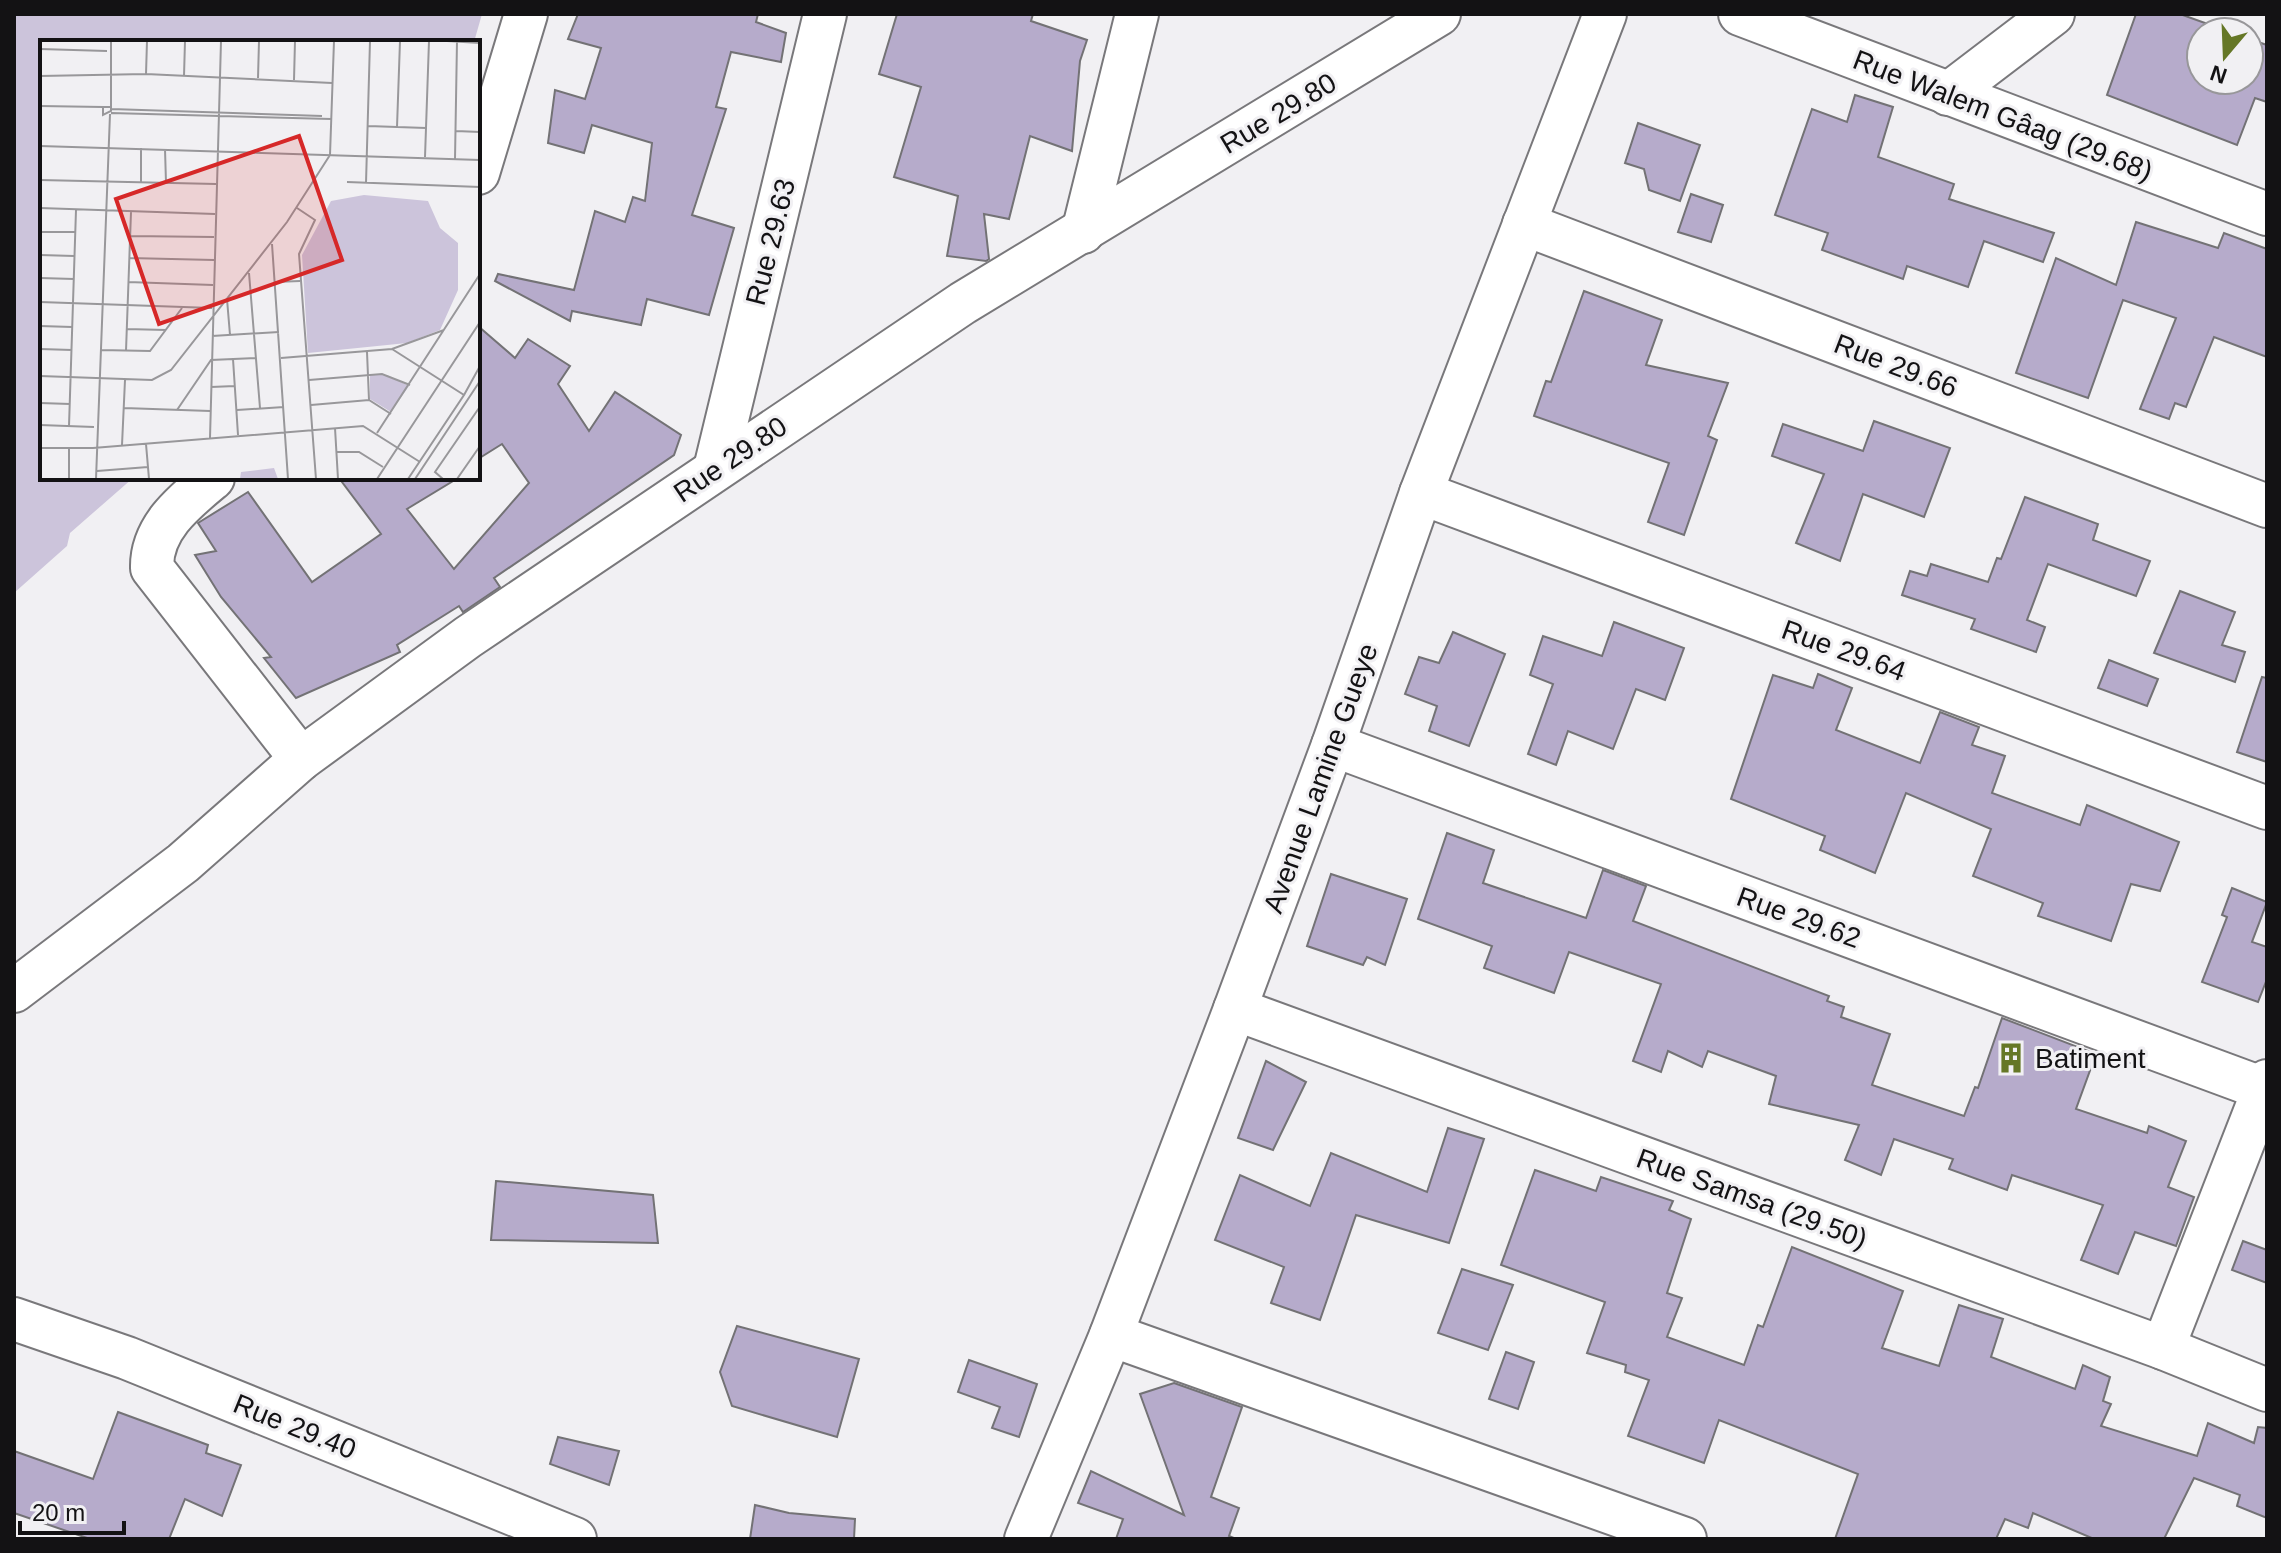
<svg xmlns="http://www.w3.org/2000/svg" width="2281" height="1553" viewBox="0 0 2281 1553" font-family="Helvetica,sans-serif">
  <rect width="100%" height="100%" fill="#f1f0f3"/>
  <polygon fill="#ccc4db" points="14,14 482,14 474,42 42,42 42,478 133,478 70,533 67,546 14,593"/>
  <g fill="#b6abcb" stroke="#737275" stroke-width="2">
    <polygon points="578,14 758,14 756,22 786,33 781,62 731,52 716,107 726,109 692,215 734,228 709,315 647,299 641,325 572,311 570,321 495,281 498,274 574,290 595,211 625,222 633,197 645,201 652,143 592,125 584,153 548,143 555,90 585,99 601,48 568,39"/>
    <polygon points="897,14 1033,14 1031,21 1087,40 1080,61 1072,151 1030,136 1009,219 984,214 989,259 986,261 947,256 958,196 894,177 921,87 879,74"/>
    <polygon points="2136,14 2180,14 2230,32 2201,32 2201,80 2249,80 2249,39 2267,45 2267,102 2255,98 2237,145 2107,95"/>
    <polygon points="1855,95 1893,107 1878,157 1954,184 1949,199 2054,233 2043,262 1984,241 1968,287 1907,266 1903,279 1822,250 1828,233 1775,215 1812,109 1847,122"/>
    <polygon points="1638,123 1700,145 1680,201 1649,190 1644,169 1625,163"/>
    <polygon points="1691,194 1723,205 1711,242 1678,232"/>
    <polygon points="2136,222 2218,248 2224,233 2267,249 2267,357 2214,337 2186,407 2175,403 2169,419 2140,409 2176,318 2123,300 2088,398 2016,373 2056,258 2116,285"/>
    <polygon points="1584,291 1662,320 1646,365 1728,383 1708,436 1717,440 1684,535 1648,522 1669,463 1534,416 1546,381 1551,382"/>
    <polygon points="478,326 515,358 528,339 570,366 558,384 589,431 615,392 681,435 674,455 494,578 500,587 463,612 459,606 397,645 400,652 296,698 264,658 271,657 221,597 195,555 216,551 198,523 248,492 312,582 381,534 339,478 458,478 407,509 454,569 529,483 502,444 478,459"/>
    <polygon points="1874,421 1950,448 1924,517 1863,494 1840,561 1796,543 1824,474 1772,456 1783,424 1863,451"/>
    <polygon points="2025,497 2098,524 2093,540 2150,561 2136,596 2048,564 2027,620 2045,627 2036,652 1971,629 1975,619 1902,595 1910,571 1927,576 1931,564 1988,582 1997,558 2001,559"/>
    <polygon points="2180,591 2235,612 2222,645 2245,652 2235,682 2154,653"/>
    <polygon points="1614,622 1684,648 1665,700 1636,689 1613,749 1568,731 1556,765 1528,754 1553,684 1530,675 1543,636 1602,656"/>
    <polygon points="1453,632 1505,654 1469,746 1429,731 1437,706 1405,694 1419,657 1439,663"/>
    <polygon points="2109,660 2158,679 2147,706 2098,688"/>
    <polygon points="1818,674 1852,688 1836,730 1920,763 1940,712 1979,727 1972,745 2005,756 1992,793 2080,825 2087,805 2179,842 2160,891 2131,884 2111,941 2038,916 2043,903 1973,876 1991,829 1906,793 1875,873 1820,850 1825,836 1731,799 1773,675 1813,688"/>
    <polygon points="2262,677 2267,678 2267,762 2237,752"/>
    <polygon points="1447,833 1494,850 1483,883 1586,918 1603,870 1646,886 1633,921 1829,996 1827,1001 1844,1007 1841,1017 1890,1034 1872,1085 1964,1116 1975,1087 1978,1088 2002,1018 2096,1054 2076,1109 2147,1133 2149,1126 2186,1141 2168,1187 2194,1197 2176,1246 2135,1232 2118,1274 2081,1260 2103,1205 2012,1175 2007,1190 1949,1169 1953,1159 1894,1139 1881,1175 1845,1160 1859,1125 1769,1104 1776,1076 1708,1051 1702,1067 1668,1051 1661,1072 1633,1061 1661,984 1569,952 1554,993 1484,968 1492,946 1418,919"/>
    <polygon points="1331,874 1407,899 1385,965 1367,957 1363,965 1307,946"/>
    <polygon points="2232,888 2267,902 2252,942 2267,947 2267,979 2258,1002 2202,982 2227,917 2222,915"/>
    <polygon points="1266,1061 1306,1082 1273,1150 1238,1138"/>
    <polygon points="1448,1128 1484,1139 1449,1243 1356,1215 1320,1320 1271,1303 1284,1267 1215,1240 1240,1175 1310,1206 1331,1153 1427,1192"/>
    <polygon points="1535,1170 1596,1191 1601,1177 1673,1201 1669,1210 1691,1219 1667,1293 1682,1298 1667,1337 1744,1365 1758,1325 1763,1327 1792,1247 1903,1291 1882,1348 1939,1366 1959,1305 2003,1319 1991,1357 2075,1389 2083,1365 2110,1377 2103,1401 2111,1404 2101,1426 2197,1456 2208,1423 2254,1443 2258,1427 2267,1428 2267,1518 2237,1506 2240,1495 2194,1478 2164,1539 2094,1539 2033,1513 2028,1528 2005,1519 1996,1539 1835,1539 1858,1474 1719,1420 1704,1463 1628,1436 1649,1380 1625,1372 1626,1365 1587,1353 1605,1302 1501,1265"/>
    <polygon points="496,1181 653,1195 658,1243 491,1240"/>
    <polygon points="2243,1241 2267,1250 2267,1283 2232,1270"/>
    <polygon points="1462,1269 1513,1285 1488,1350 1438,1333"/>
    <polygon points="737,1326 859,1359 837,1437 732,1406 720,1372"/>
    <polygon points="1506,1352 1534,1362 1518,1409 1489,1399"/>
    <polygon points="969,1360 1037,1384 1019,1437 992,1428 1000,1407 958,1392"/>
    <polygon points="1174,1383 1242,1407 1211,1497 1239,1508 1229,1536 1236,1539 1116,1539 1123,1519 1078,1503 1091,1471 1184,1515 1140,1394"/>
    <polygon points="118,1412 208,1445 206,1453 241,1465 222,1516 185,1499 169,1539 90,1539 14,1513 14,1451 93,1479"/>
    <polygon points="558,1437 619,1451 609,1485 550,1464"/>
    <polygon points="755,1505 789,1513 855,1519 854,1539 750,1539"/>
  </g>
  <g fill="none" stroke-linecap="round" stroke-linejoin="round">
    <g stroke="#79787b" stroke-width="46">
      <g id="minor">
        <polyline points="1740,14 2267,214"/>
        <polyline points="1948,94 2053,14"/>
        <polyline points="478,173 526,14"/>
        <polyline points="1524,224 2267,506"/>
        <polyline points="1083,232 1137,14"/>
        <polyline points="715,469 825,14"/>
        <path d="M213,478C184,502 151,528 152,568L301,759"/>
        <polyline points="1421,493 2267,808"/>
        <polyline points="1333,745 2264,1089"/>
        <polyline points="14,991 183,863 301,759 468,637 963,303 1439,14"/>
        <polyline points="1235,1009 2163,1348 2267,1390"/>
        <polyline points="14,1319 127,1358 575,1539"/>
        <polyline points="1111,1335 1685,1539"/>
        <polyline points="2163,1348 2267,1081"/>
        <polyline points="1026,1539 1111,1335 1235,1009 1333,745 1421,493 1605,14"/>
      </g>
    </g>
    <use href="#minor" stroke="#fff" stroke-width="42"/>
  </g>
  <defs>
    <g id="building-bare" transform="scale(2.4)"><path d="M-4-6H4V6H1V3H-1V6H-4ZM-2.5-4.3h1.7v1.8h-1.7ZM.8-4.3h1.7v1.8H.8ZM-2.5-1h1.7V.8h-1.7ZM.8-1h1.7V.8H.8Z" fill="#657726" stroke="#f1f0f3" stroke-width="2.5" paint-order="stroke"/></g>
  </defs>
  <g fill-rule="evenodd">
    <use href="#building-bare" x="2011" y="1058"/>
  </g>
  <g text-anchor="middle" stroke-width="6" stroke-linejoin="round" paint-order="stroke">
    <g font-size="28" fill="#131214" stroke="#f1f0f3">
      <text transform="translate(1278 113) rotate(-31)" y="10">Rue 29.80</text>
      <text transform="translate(2003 115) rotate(21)" y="10">Rue Walem Gâag (29.68)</text>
      <text transform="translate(770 242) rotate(-76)" y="10">Rue 29.63</text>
      <text transform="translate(1896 365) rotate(21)" y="10">Rue 29.66</text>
      <text transform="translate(730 459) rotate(-34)" y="10">Rue 29.80</text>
      <text transform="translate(1844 650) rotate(20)" y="10">Rue 29.64</text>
      <text transform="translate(1320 778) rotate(-70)" y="10">Avenue Lamine Gueye</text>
      <text transform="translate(1799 917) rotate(20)" y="10">Rue 29.62</text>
      <text transform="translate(1752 1198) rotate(20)" y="10">Rue Samsa (29.50)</text>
      <text transform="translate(295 1426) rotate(22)" y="10">Rue 29.40</text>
    </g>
    <g font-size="28" fill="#131214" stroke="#f1f0f3" text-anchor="start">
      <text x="2035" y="1068">Batiment</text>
    </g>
  </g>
  <g transform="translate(40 40)">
    <rect width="440" height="440" fill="#f1f0f3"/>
    <path d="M324,155L388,161L400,188L418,203V250L400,290L367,303L268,313L262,215L291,161ZM330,335H347L369,346L351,372L330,359ZM234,428L238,439H200L201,432Z" fill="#ccc4db"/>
    <path fill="none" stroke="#98979a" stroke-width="2" d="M407,1L440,3M0,9L67,11M106,34L107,1M0,36L106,34L292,43M144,36L145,1M218,38L219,1M254,40L255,1M0,66L63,67M70,67H63V75L71,71V1M71,69L282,76M71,73L291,79M328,86L386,88M357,87L360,1M416,91L440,92M0,106L440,120M125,109L126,143M385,117L389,1M415,119L417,1M0,140L176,144M307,142L440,147M101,143V108M326,143L330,1M0,168L175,174M257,168L275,180L259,214L276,439M0,192H35M90,196L174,197M232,204L248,439M0,215L34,216M89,218L174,220M209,233L220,368M0,238L34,239M88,242L173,245M235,242L260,241M187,259L190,295M0,262L172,268M0,286L32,287M86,289L126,290M172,296L239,292M0,309L32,310M352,309L424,355L368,439M60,310L110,311L142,268M86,311L91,172M327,312L329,360M241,318L352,309L404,290M193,319L198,395M0,336L112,340L131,330L247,182L290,115L294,1M269,340L342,334L370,345M171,347L195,346M424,355L440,326M0,363L30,364M271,365L329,360L351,374M84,368L170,371M137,370L171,320L216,318M197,370L244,367M0,385L54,387M29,386L36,170M295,388L298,439M337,393L440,234M170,398L181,1M106,404L109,439M82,405L85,340M0,408H53L323,386L380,422M297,412H319L343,427M57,431L108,427M29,439V409M56,439L70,74M337,439L440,282M375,439L440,341M403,439L395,432L439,368M417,439L440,406"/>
    <path fill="#d62828" fill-opacity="0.15" stroke="#d62828" stroke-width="4" d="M259,96L302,220L119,284L76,159Z"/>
    <rect width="440" height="440" fill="none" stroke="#131214" stroke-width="4"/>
  </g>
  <rect width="2281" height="1553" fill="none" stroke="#131214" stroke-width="32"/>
  <g transform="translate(2225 56) rotate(199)"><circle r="38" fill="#f1f0f3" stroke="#98979a" stroke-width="2"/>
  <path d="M0-6L14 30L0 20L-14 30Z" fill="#657726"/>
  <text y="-12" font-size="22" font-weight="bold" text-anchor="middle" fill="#131214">N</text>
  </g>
  <path d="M20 1521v12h104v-12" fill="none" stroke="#131214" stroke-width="4"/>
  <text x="32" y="1521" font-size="24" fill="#131214" stroke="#f1f0f3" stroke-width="6" paint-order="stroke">20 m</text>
</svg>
